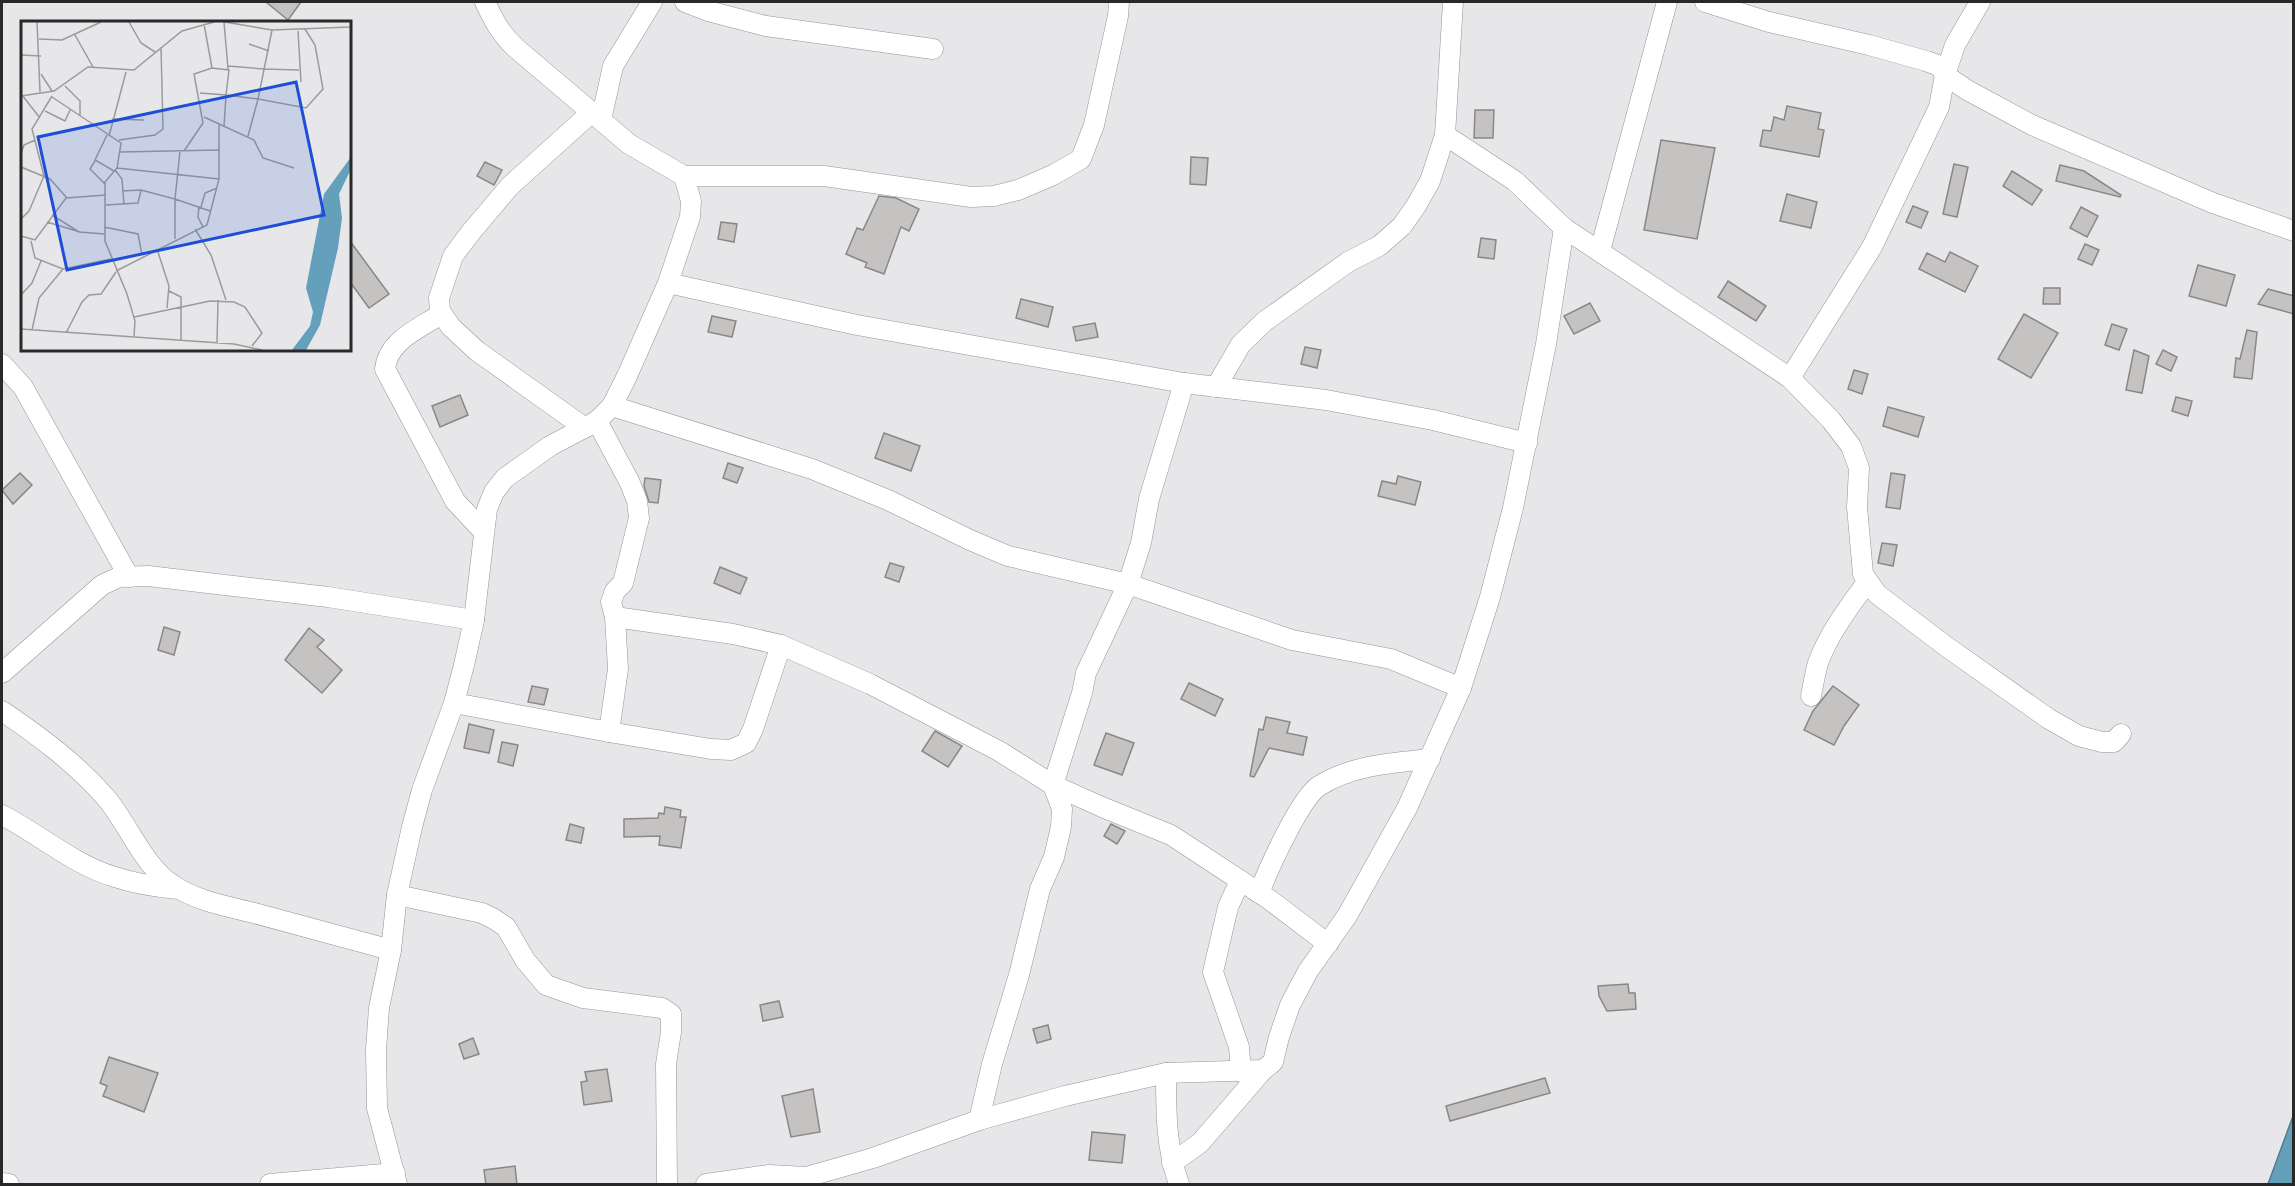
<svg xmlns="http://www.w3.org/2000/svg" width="2295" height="1186" viewBox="0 0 2295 1186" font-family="'Noto Serif',serif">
  <rect width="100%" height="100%" fill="#e7e7e9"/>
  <polygon fill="#649fbb" stroke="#527c90" stroke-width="1.5" points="2293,1116 2293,1184 2268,1184"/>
  <g fill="#c5c3c2" stroke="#8a8787" stroke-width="1.5">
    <polygon points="266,2 301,2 288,20"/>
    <polygon points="1787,106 1821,113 1818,129 1824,130 1819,157 1760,146 1763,130 1771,131 1774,117 1784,120"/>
    <polygon points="1475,110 1494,110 1493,138 1474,138"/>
    <polygon points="1661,140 1715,148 1697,239 1644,230"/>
    <polygon points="1191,157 1208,158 1206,185 1190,184"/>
    <polygon points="485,162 502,170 494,185 477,176"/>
    <polygon points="1954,164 1968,167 1957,217 1943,214"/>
    <polygon points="2060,165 2084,171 2121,195 2120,197 2056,181"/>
    <polygon points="2012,171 2042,190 2032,205 2003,186"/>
    <polygon points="1787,194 1817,202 1811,228 1780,221"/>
    <polygon points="879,196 896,198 919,209 909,231 901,227 884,274 865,267 867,263 846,254 857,228 863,230"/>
    <polygon points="1913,206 1928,212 1921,228 1906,222"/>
    <polygon points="2081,207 2098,216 2087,237 2070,228"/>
    <polygon points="721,222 737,224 734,242 718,239"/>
    <polygon points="1481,238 1496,240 1494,259 1478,257"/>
    <polygon points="350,241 389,294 369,308 350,282"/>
    <polygon points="2085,244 2099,250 2092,265 2078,259"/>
    <polygon points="1950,252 1978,266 1965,292 1919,269 1927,253 1945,262"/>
    <polygon points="2198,265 2235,275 2226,306 2189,296"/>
    <polygon points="1728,281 1766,306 1756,321 1718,297"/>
    <polygon points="2044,288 2060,288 2060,304 2043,304"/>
    <polygon points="2268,289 2294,296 2294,314 2258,304"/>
    <polygon points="1021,299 1053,307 1048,327 1016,318"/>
    <polygon points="1590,303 1600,321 1574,334 1564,316"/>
    <polygon points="2024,314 2058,333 2031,378 1998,359"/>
    <polygon points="712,316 736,321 732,337 708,332"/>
    <polygon points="1095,323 1098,337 1076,341 1073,327"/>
    <polygon points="2112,324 2127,329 2119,350 2105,345"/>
    <polygon points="2247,330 2257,332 2252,379 2234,377 2236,358 2240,359"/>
    <polygon points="1305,347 1321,350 1317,368 1301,364"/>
    <polygon points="2134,350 2149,356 2142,393 2126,390"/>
    <polygon points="2163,350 2177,357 2171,371 2156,364"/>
    <polygon points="1854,370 1868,374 1862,394 1848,389"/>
    <polygon points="460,395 468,415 440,427 432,406"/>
    <polygon points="2176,397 2192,401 2188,416 2172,411"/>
    <polygon points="1888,407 1924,417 1918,437 1883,426"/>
    <polygon points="884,433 920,446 911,471 875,458"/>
    <polygon points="728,463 743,468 737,483 723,478"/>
    <polygon points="20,473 32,485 13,504 2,490"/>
    <polygon points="1891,473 1905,475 1900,509 1886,507"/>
    <polygon points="1398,476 1421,482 1415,505 1378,496 1382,481 1396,484"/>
    <polygon points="645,478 661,480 658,503 649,502 644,486"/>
    <polygon points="1882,543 1897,545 1893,566 1878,563"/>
    <polygon points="890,563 904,567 899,582 885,577"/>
    <polygon points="720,567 747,578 740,594 714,583"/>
    <polygon points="164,627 180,632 174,655 158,650"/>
    <polygon points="309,628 324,640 317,647 342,670 322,693 285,660"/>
    <polygon points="1189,683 1223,699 1215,716 1181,699"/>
    <polygon points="532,686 548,689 544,705 528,702"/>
    <polygon points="1833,686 1859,705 1844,726 1834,745 1804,730 1813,711"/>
    <polygon points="1266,717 1290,722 1287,733 1307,737 1303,755 1269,748 1254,777 1250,776 1259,729 1263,730"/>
    <polygon points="469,724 494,730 489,753 464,748"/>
    <polygon points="935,731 962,746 948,767 922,751"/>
    <polygon points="1106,733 1134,743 1122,775 1094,765"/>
    <polygon points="502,742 518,745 513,766 498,762"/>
    <polygon points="665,807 681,810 680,817 686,817 681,848 659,845 660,836 624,837 624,819 658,818 659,813 664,814"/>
    <polygon points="570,824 584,828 581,843 566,840"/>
    <polygon points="1111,824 1125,831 1117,844 1104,836"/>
    <polygon points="1628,984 1629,993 1635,993 1636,1009 1607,1011 1599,996 1598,986"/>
    <polygon points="779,1001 783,1017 763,1021 760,1005"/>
    <polygon points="1048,1025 1051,1039 1037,1043 1033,1029"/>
    <polygon points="473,1038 479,1054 464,1059 459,1044"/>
    <polygon points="109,1057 158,1073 144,1112 103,1096 107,1086 100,1083"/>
    <polygon points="607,1069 612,1101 584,1105 581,1082 587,1081 585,1072"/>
    <polygon points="1545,1078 1550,1093 1450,1121 1446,1106"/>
    <polygon points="813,1089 820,1132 791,1137 782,1096"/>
    <polygon points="1092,1132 1125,1135 1122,1163 1089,1160"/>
    <polygon points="515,1166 517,1185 486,1185 484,1170"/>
  </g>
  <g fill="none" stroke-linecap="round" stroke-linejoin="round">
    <g stroke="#959597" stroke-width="21">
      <g id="minor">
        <polyline points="685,2 708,11 766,26 933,49"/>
        <polyline points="1705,2 1769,22 1869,45 1926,61 1940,66 1945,75 1939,107 1872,247 1790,378"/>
        <polyline points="1980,2 1955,45 1945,75 1967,90 2032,125 2213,203 2294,231"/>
        <polyline points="601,120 613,66 652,2"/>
        <polyline points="1445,135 1515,181 1564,228 1790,378 1831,420 1851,446 1859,468 1857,507 1863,574 1877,594 1947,647 2049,719 2079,736 2102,742 2114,742 2121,734"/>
        <polyline points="684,176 824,176 971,197 994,196 1018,190 1053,175 1081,159 1094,125 1118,16 1119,2"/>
        <polyline points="1600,251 1667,2"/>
        <polyline points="668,283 857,325 1184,383 1326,400 1433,420 1527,443"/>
        <path d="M441,314C419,329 388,340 385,369L455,501L483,531"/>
        <polyline points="2,364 23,387 129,577"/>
        <polyline points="1184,383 1149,499 1141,543 1128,584 1086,673 1082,693 1053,785 1102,807 1171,835 1270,900 1328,944"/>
        <polyline points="1216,387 1241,344 1265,321 1348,262 1379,246 1402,226 1416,206 1430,181 1445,135 1453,2"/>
        <polyline points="612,406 812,469 888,500 970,540 1008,556 1128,584 1292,640 1391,659 1461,688"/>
        <polyline points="597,421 630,483 637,501 639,518 623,583 615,591 611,602 615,617 618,669 609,732"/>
        <polyline points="585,428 477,351 451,327 440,311 439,298 453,256 471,232 510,186 592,112"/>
        <polyline points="615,617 733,634 781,645 870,684 999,751 1053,785 1062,809 1061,827 1054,857 1040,889 1019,975 992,1064 979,1120"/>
        <polyline points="2,673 102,585 119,577 148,576 328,597 474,620"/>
        <path d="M1811,696C1813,685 1815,674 1818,663C1829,633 1849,607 1868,581"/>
        <polyline points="454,703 609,732 711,749 731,750 746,743 753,729 781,645"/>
        <path d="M2,711C39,736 77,764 107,799C128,824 144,867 173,885C196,901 227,906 254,913C300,925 345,938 391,950"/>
        <path d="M2,815C39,834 74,865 115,877C136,884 157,887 178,889"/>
        <polyline points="1240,881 1228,907 1213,972 1239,1047 1241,1072"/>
        <path d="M1259,893C1268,870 1300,798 1319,786C1352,765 1392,763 1430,759"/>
        <polyline points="397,895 482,913 494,919 506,927 525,960 546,985 583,998 662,1008 671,1014 671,1032 666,1064 667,1184"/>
        <path d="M1166,1073C1166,1112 1166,1148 1179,1184"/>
        <polyline points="1172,1163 1200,1143 1263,1070"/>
        <polyline points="2,1183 9,1184"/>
        <polyline points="270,1184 395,1173"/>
        <path d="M397,1184L377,1108L376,1050L379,1008L391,950L397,895L412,827L422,790L454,703L464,665L474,620L487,509L494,492L505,478L550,446L597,421L612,406L627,376L668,283L690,217L691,201L684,176L629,144L517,49C501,35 494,21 485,2"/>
        <polyline points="706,1184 769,1175 806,1177 873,1158 979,1120 1065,1096 1166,1073 1263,1070 1273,1062 1279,1037 1290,1005 1308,971 1347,916 1407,808 1461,688 1490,597 1513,508 1546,344 1564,228"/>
      </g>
    </g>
    <use href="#minor" stroke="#fff" stroke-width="20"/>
  </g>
  <g transform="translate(21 21)">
    <rect width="330" height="330" fill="#e7e7e9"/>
    <path d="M330,136V148L318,173L321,197L317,227L299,304L285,329H271L289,305L292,291L285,267L303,173Z" fill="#649fbb"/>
    <path fill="none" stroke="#9b9b9d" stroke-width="1.5" d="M16,1L19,71M108,1L120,22L134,31M203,1L207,48M204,1L251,9L330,6M183,3L191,47L208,49L205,74L237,78L227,115M251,9L237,78L285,87L302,68L294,24L284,8M277,10L280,61M54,14L72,46M18,18L41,19L80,1M228,23L248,30M0,34L20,35M207,45L243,48M243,48L278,49M20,53L31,70M44,65L59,80V94M179,72L205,74L203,106M1,74L19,97M0,75L33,70L67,46L113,49L161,10L193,1M31,76L100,122L96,147L84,161V220L106,273L114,300L113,315M24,90L44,100L49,89M183,96L233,119L242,137L273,147M91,98L123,99M86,114L74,139L93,150M88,115L105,51M98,119L134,114L142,108L140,26M159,130L154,178L189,190M163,130L182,102L173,53L191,47M99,131L199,129M0,133L3,124L14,119M74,140L69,148L84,163M0,146L29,158L46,177M96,147L198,158M94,149L101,158L103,183M101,170L120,169L154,178V218M85,184L117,182L120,169M178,185L177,196L182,206M180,186L184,172L196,167M31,194L58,211L84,213M0,198L8,190L23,155L11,108L31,75M26,201L59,211M83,206L117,213L121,234M174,208L190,234L205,279M0,215L14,219L45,177L85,174M10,220L14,237L42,248L90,238M136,228L148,265L146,287M95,250L186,204L198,158V104M148,270L160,276V319M0,274L11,262L20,240M113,296L189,280L213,281L224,286L241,312L231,325M0,308L213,323L241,329M11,309L18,277L42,248M45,312L61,281L68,274L80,273L95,251M196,322L197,279"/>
    <path fill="#1d4ed8" fill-opacity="0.15" stroke="#1d4ed8" stroke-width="3" d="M275,61L303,194L46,249L17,116Z"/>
    <rect width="330" height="330" fill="none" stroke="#29292a" stroke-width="3"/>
  </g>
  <rect width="2295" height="1186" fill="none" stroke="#29292a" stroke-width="6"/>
</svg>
